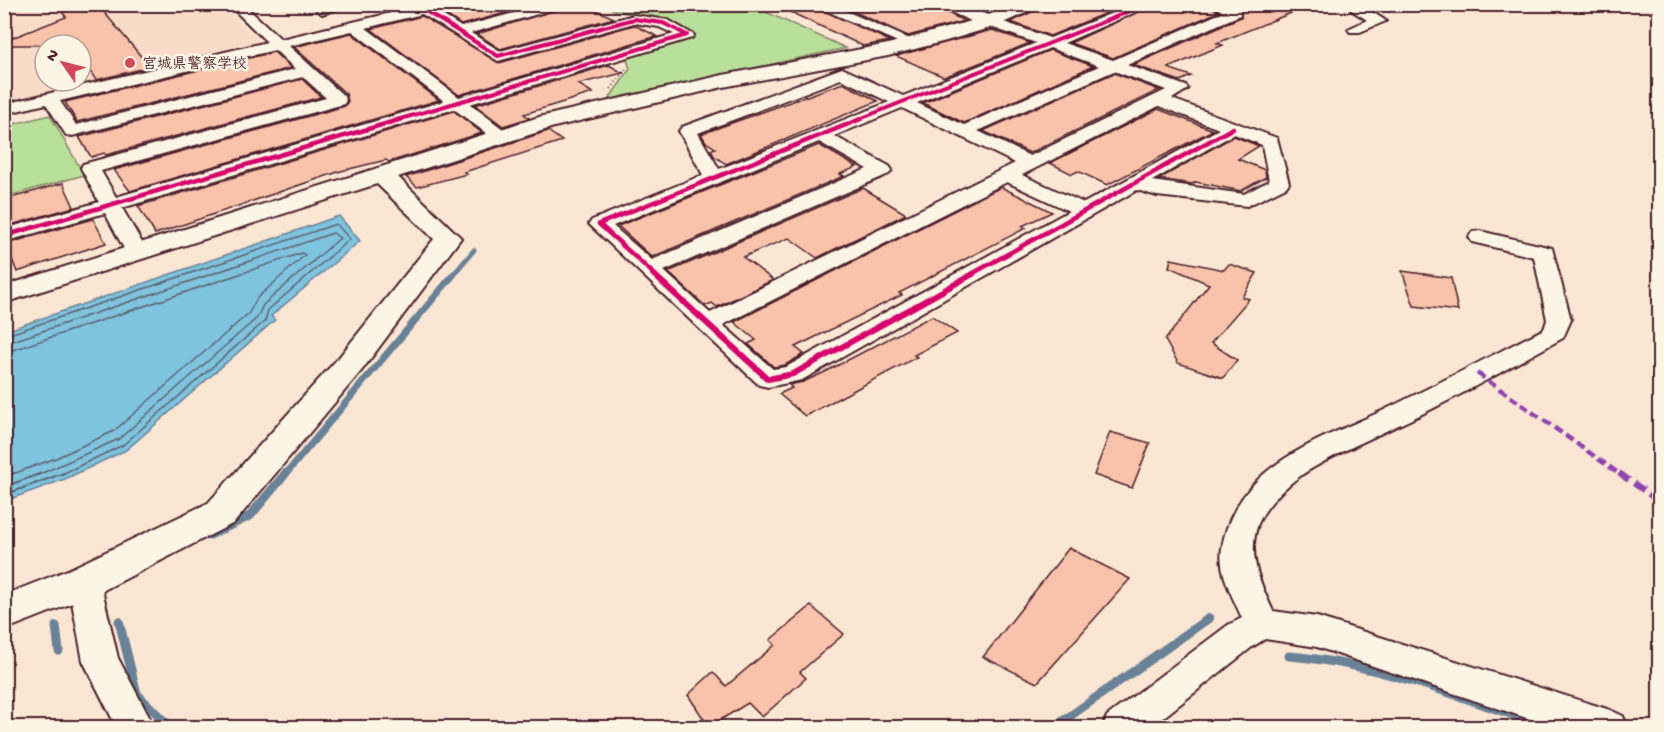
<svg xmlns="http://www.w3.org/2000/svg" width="1664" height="732" viewBox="0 0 1664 732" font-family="'Gochi Hand','Klee One',sans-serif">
  <rect width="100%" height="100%" fill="#fbe6d4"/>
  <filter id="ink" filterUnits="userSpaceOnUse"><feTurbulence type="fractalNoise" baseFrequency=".0167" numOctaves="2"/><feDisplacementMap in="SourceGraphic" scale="12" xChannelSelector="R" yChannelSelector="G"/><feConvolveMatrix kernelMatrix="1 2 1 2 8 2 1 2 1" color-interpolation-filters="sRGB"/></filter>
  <g filter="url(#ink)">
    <path fill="#fadbc8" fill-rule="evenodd" d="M4,5H220L263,43L5,104ZM45,45H81V81H45Z"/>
    <g fill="#b9e09b" stroke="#828063" stroke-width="1.5">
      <polygon points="604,5 750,5 846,48 608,100 630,69 626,56 695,35 670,21 616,11"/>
      <polygon points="50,115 84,175 5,197 5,126"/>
    </g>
    <polygon fill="#7ec4df" stroke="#698297" stroke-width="1.5" points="339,216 360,241 271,316 275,320 126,450 65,479 5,501 5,331"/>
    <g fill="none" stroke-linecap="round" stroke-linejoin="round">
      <g stroke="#5f6173" stroke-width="1.5">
        <polyline points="4,336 336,224 350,239 268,310 265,321 123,445 60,475"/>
        <polyline points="4,344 333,233 340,238 263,305 257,318 119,439 38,475"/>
        <polyline points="4,353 302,253 305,255 257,298 249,313 114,431 56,458 10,475"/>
      </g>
      <g stroke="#5f6173" stroke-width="2">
        <polyline points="4,477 14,473"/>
        <polyline points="4,487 42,473"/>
        <polyline points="4,495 64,473"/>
      </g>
      <polyline stroke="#698297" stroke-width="5" points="453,275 474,250"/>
      <polyline stroke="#698297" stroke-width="7" points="285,475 454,274"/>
      <g stroke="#698297" stroke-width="9">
        <polyline points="208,536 250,516 286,473"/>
        <polyline points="119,621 137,694 171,728"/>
        <polyline points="56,626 59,651"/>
        <path d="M1289,656C1381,664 1464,698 1550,728"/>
        <polyline points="1053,728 1209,618"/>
      </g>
    </g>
    <g fill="#f8c2ab" stroke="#4a1f2b" stroke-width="1.5">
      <polygon points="464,4 538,4 461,25 442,12"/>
      <polygon points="575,4 583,4 614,18 500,49 477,34"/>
      <polygon points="773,4 809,4 890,41 863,46"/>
      <polygon points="837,4 930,4 964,21 908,36"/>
      <polygon points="965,4 1012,4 988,13"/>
      <polygon points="1048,4 1128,4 1050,36 1011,22"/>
      <polygon points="1156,4 1209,4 1218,12 1113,58 1070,43"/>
      <polygon points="1236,4 1311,5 1217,43 1223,45 1168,68 1191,76 1180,81 1133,65 1241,17 1242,9"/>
      <polygon points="98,5 150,67 96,80 81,59 81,45 4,45 4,41 66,17 62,12"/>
      <polygon points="422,16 499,63 634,25 657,36 459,95 371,29"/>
      <polygon points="992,30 1030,43 944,77 896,56"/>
      <polygon points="351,33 439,100 130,191 114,170 345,106 348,101 346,94 294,47"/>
      <polygon points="1050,50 1093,66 964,123 923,103"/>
      <polygon points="274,52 291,68 77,122 65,102"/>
      <polygon points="609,65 623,73 578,84 593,93 524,114 529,118 503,126 475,105"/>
      <polygon points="1114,73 1159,90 1030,153 983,131"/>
      <polygon points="302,79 321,97 106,155 104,153 91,157 79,137"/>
      <polygon points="843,83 878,101 726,164 714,156 711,150 715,148 706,142 701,134"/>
      <polygon points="1158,109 1213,130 1107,185 1078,171 1072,174 1050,163"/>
      <polygon points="454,111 482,133 389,162 386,160 341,171 155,234 138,206"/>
      <polygon points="548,131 562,141 464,172 467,174 417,187 406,177"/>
      <polygon points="1234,136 1259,146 1238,159 1265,170 1266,177 1241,191 1196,182 1192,184 1159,179"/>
      <polygon points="819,145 857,167 840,174 844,176 652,257 618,226"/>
      <polygon points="63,183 74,207 4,227 4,200"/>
      <polygon points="1001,187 1052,212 1022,226 1026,228 899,293 902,295 795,347 804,354 785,365 774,367 748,344 756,340 734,322"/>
      <polygon points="863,188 906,214 817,258 789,238 743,257 773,280 717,307 712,303 705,306 668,272"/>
      <polygon points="93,219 106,243 17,272 6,244"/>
      <polygon points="1171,259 1224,270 1229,264 1257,273 1242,297 1249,299 1211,343 1237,360 1223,378 1178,363 1165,340 1209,284 1169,267"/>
      <polygon points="1402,271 1451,278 1458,311 1414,306"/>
      <polygon points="932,316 957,333 914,355 917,357 805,416 779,394 792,388 789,385 803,382 825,372"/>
      <polygon points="1110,432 1150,443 1132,488 1094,475"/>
      <polygon points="1069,548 1130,579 1037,683 983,657"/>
      <polygon points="811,606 844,634 800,672 806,678 762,717 748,703 709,727 688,695 713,672 726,686 775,645 770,640"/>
    </g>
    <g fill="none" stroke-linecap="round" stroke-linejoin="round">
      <g stroke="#4a1f2b" stroke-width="4">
        <g id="minor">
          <path d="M228,4H243L281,39L429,4H446L445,9L436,11L461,27L549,4H573L471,33L500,51L634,15L668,20L694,35L692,38L470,104L507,132L510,136L507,140H495L454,109L122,208L148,253L145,258H129L105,213L4,242V229L99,202L81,168L83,164L326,98L303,77L72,136L66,135L46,104L4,114V104L267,42ZM422,14L498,61L634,23L659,27L674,34L459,97L366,28ZM352,31L444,101L116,197L101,171L344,104L346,100L344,96L289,46ZM275,50L295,69L76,125L60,101Z"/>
          <polygon points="310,4 352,4 322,14"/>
          <polygon points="811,4 830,4 921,44 919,47 909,47"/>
          <path d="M1135,4H1154L1064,43L1113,60L1223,12L1211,4H1230L1240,9V15L1127,65L1186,86L1188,89L1172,99L1277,138L1289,183L1286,187L1247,206L1157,196L1137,190L802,380L768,387L759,385L589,224L592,220L703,175L679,131L682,127L842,68L903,96L1036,43L985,25V19H995L1050,38ZM1050,48L1099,66L964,125L917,103ZM1114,71L1166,90L1030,156L978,131ZM841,79L889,102L719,169L698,133ZM1159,106L1219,129L1084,203L1022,175ZM902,108L1015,163L710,313L664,271L889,174L892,170L889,166L834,136ZM1234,134L1262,145L1269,181L1244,194L1152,181ZM819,142L867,169L652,260L613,226ZM1007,182L1069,211L786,367L773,369L723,325Z"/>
          <polygon points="1364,4 1390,4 1371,11 1386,21 1360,32 1350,32 1348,29 1367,20 1351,10"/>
          <path d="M1480,231L1552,248L1571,320L1563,338C1517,363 1472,389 1426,412C1388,431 1348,447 1311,469C1292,480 1267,502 1258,524C1247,555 1260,583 1273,611L1317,617L1610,710L1623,716L1628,728H1556L1317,647L1265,639L1252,647L1150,728H1102L1107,716L1228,625L1242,618C1233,597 1218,572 1222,548C1226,520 1242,493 1264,474C1298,445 1344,429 1384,410C1438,384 1491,356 1544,329L1547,320L1534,257L1472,242L1469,237L1472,232Z"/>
          <polygon points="84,568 96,572 100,581 118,658 155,728 117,728 83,661 68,581 72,572"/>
        </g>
      </g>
      <g stroke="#4a1f2b" stroke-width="4">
        <polygon id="tertiary" points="932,4 957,4 988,15 1020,4 1046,4 996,26 946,41 888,56 723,87 554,127 398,177 461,238 362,370 234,523 98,593 4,630 4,595 70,569 208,503 340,356 434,239 377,184 4,303 4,286 539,117 723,75 888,44 971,21"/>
      </g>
      <polyline stroke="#4a1f2b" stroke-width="2" stroke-dasharray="1 3" stroke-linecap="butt" points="611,89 626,69"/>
      <use href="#minor" fill="#fcf5e5" fill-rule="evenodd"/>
      <use href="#tertiary" fill="#fcf5e5" fill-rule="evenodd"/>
      <polyline stroke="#8e44ad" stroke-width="4.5" stroke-dasharray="9 4.5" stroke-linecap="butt" points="1477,373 1621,475"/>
      <polyline stroke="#8e44ad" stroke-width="6" stroke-dasharray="12 6" stroke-linecap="butt" points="1619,473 1660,502"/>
      <g stroke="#fcf5e5" stroke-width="6">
        <g id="cycleway-far2">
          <polyline points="397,120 687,35 663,23 634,19 498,56 424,10"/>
          <polyline points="857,120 1148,4"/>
        </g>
      </g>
      <g stroke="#fcf5e5" stroke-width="8">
        <g id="cycleway-far1">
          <polyline points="4,236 402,119"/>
          <polyline points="655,275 599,224 861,119"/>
          <polyline points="970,275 1233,128"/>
        </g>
      </g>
      <g stroke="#fcf5e5" stroke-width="10">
        <polyline id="cycleway" points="653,274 768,379 793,374 973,274"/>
      </g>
      <use href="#cycleway-far2" stroke="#d6006c" stroke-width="4"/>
      <use href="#cycleway-far1" stroke="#d6006c" stroke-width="4.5"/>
      <use href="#cycleway" stroke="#d6006c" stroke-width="6"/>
    </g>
  </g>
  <circle fill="#d1495b" stroke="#fcf5e5" stroke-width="2" cx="130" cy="63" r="6"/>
  <g text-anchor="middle" stroke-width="5" stroke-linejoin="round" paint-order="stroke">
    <g font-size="15" font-weight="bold" fill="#4a1f2b" stroke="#fcf5e5" text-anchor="start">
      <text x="142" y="68">宮城県警察学校</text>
    </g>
  </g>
  <rect width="1664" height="732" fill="none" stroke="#fcf5e5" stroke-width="24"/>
  <rect x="12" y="12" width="1640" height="708" fill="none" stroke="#4a1f2b" stroke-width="2" filter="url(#ink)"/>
  <g transform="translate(63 63) rotate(305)"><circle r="28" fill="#fcf5e5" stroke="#b59f9b" stroke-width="1.5"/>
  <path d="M0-4.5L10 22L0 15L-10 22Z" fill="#d1495b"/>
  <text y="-9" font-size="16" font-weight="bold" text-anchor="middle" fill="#4a1f2b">N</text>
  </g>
</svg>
